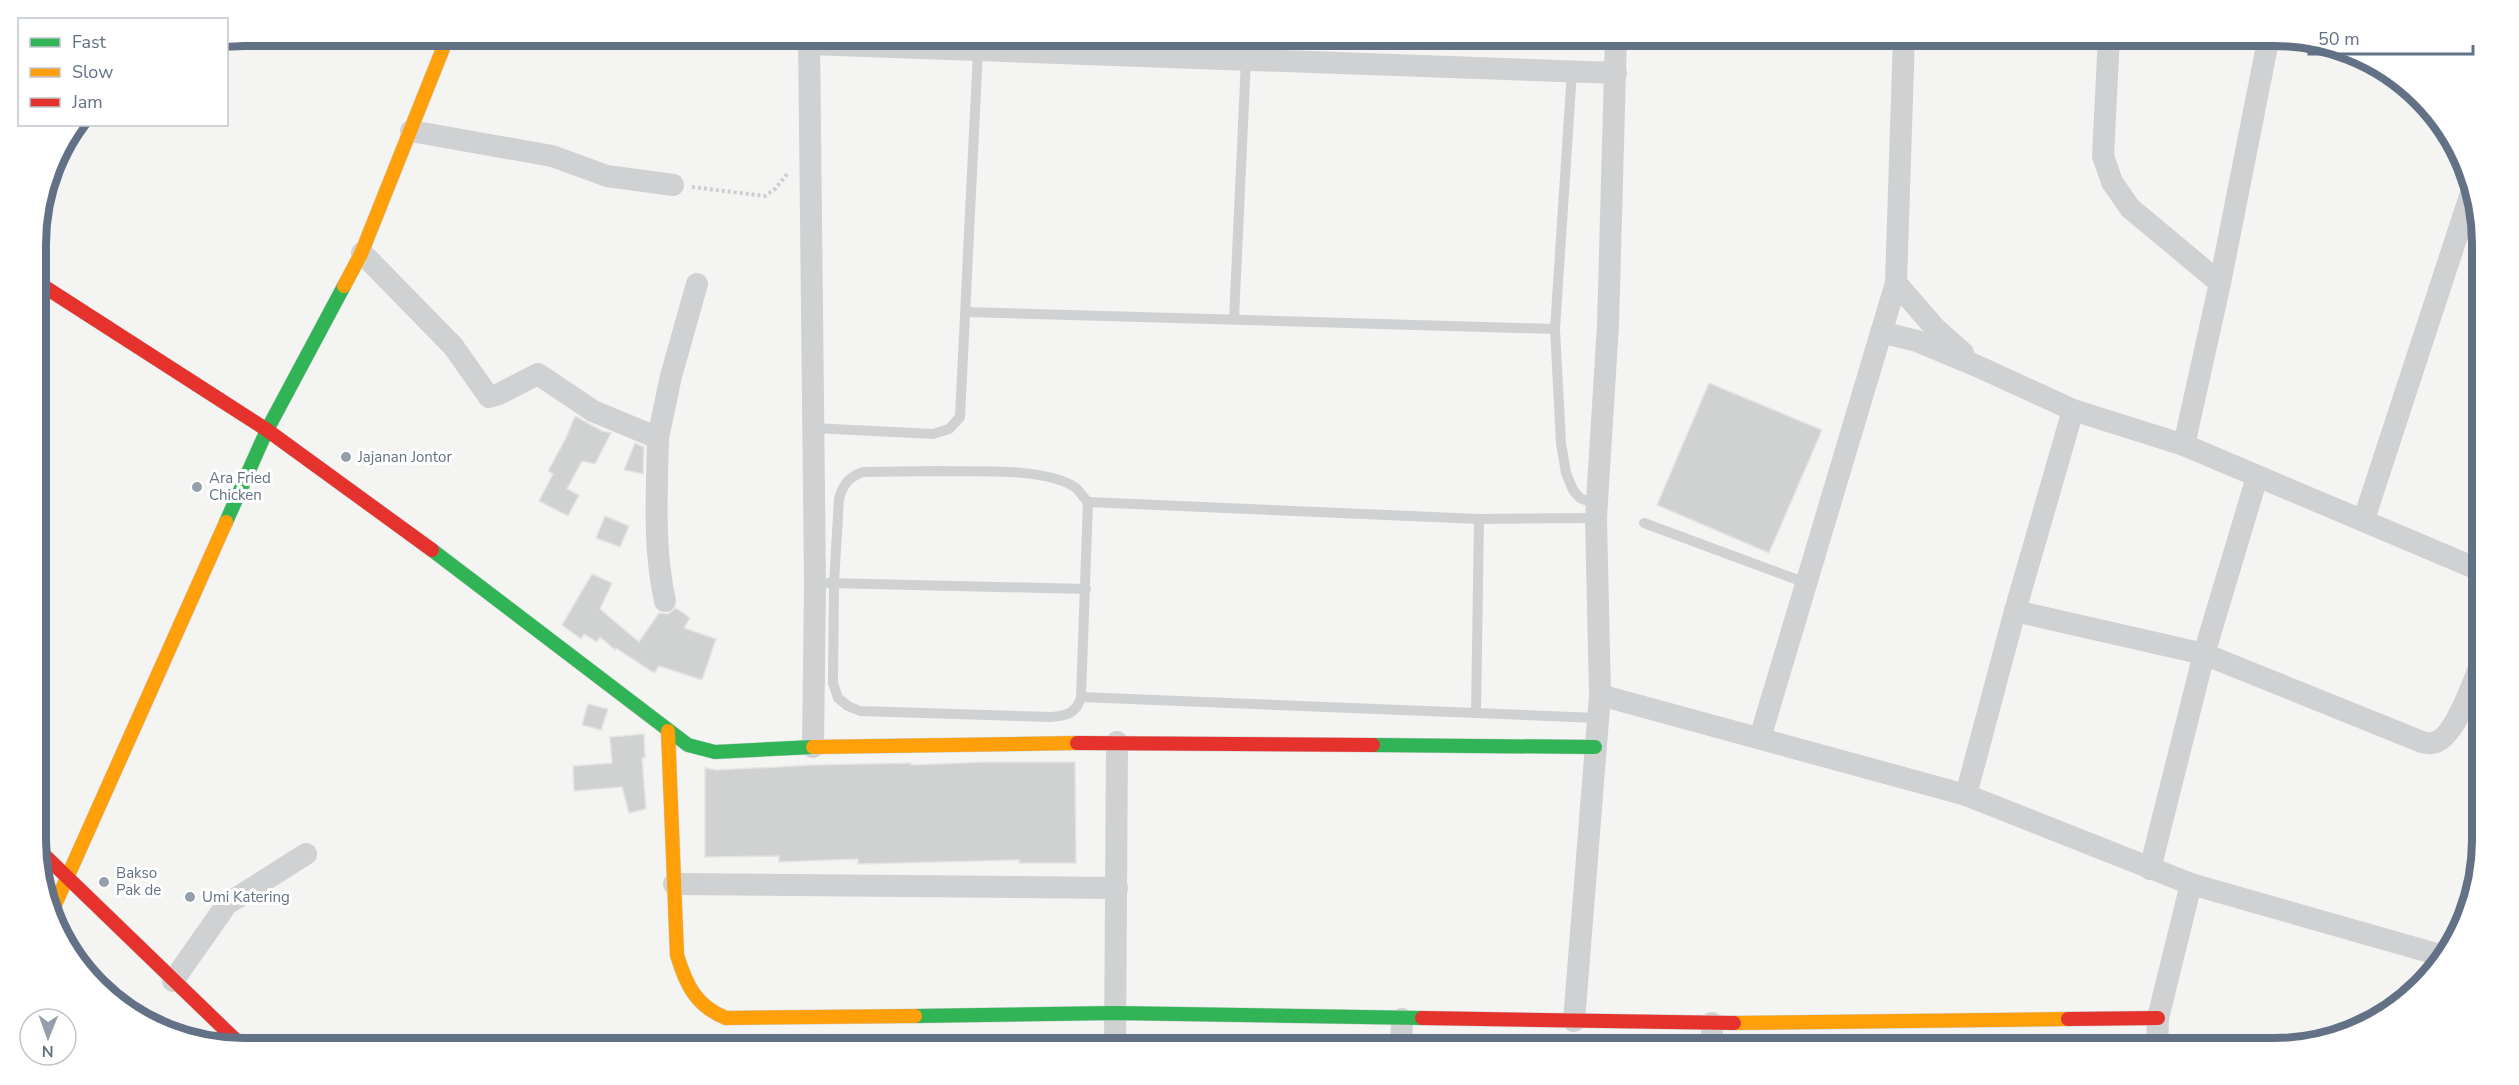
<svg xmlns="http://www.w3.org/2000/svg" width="2519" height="1085" viewBox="0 0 2519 1085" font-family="'Nunito Sans',sans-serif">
  <rect width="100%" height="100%" fill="#f4f5f2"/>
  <g fill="#d0d2d2" stroke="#e4e4e2" stroke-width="1.5">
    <polygon points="1709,383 1822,430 1769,553 1657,505"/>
    <polygon points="575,416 602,431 611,433 595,464 582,461 567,489 579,495 568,516 539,501 553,474 548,471 566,438"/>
    <polygon points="635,443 644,447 643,474 624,470"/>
    <polygon points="605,516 629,526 620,547 596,538"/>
    <polygon points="592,574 612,583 600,609 639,642 659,613 668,614 676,608 690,618 684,628 716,639 702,680 659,666 654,673 616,648 615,650 600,637 597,642 584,634 581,639 562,625"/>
    <polygon points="588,704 608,709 601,730 582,725"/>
    <polygon points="644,734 645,758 642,758 646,809 629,813 622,787 574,791 573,766 612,763 610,737"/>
    <polygon points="986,762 1075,762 1076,863 1019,863 1019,860 858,864 858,859 779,862 779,856 705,857 705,768 716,770 814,765 911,763 911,765"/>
  </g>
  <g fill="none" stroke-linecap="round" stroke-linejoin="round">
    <g stroke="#d0d2d3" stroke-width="15">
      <g id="fast">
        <polyline points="226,522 267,430 344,286"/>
        <polyline points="432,550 688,745 715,752 813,747"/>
        <polyline points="1373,745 1595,747"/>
        <polyline points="915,1016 1114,1013 1422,1018"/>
      </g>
    </g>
    <g stroke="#d0d2d3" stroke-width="15">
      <g id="slow">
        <polyline points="344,286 361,254 448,36"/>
        <path d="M668,731L677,955C686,985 696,1006 726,1018L915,1016"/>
        <polyline points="813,747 1077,743"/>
        <polyline points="54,907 226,522"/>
        <polyline points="1734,1023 2068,1019"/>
      </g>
    </g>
    <g stroke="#d0d2d3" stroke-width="15">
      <g id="jam">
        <polyline points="37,282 267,430 432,550"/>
        <polyline points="1077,743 1373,745"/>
        <polyline points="38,849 245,1049"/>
        <polyline points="1422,1018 1734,1023"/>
        <polyline points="2068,1019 2158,1018"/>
      </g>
    </g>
    <polyline stroke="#cecece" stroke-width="4" stroke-dasharray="3 3" stroke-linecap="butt" points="692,187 765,196 775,189 788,173"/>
    <g stroke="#d0d1d2" stroke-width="10">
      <polyline points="1572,71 1555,329 1561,443 1566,473 1573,490 1580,498 1597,505"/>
      <polyline points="966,312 1555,329"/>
      <polyline points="1234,319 1246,60"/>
      <polyline points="813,428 933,434 949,429 960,417 978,51"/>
      <path d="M938,471C974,472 1047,467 1076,488C1080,492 1084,498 1088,502L1081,697C1077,713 1066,716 1051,717L860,711L848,706L838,698L833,683L834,583L839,499C843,484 849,477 863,472Z"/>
      <polyline points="1088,502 1479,519 1596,518"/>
      <polyline points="1644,523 1806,583"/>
      <polyline points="828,583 1086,589"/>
      <polyline points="1081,697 1597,718"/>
      <polyline points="1476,713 1479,519"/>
    </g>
    <g stroke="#d0d1d2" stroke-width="22">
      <polyline points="809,36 815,583 813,747"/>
      <polyline points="2109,36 2103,156 2112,182 2130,208 2220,283"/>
      <polyline points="809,44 1616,73"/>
      <polyline points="411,131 552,156 607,176 673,185"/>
      <polyline points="362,253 453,346 489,397 499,394 538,374 593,411 658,438 671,376 697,284"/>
      <polyline points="1896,283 1935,328 1963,353"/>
      <polyline points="1881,332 1917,341 1977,366 2073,410 2184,445 2482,571"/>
      <path d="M658,438C657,493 653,547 665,601"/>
      <polyline points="2184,445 2220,283 2269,36"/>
      <polyline points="2364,519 2471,193"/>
      <path d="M2015,611L2204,654L2422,742C2426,743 2432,744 2436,742C2456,735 2474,680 2482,660"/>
      <polyline points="1600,695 1966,795 2191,884 2440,955"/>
      <polyline points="1760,738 1896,283 1904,36"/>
      <polyline points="1966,795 2015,611 2073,410"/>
      <polyline points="2150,869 2204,654 2257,477"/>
      <polyline points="674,884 1117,888"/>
      <polyline points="173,981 227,904 306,854"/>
      <polyline points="1574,1021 1600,695 1596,518 1608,325 1616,36"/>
      <polyline points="1712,1023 1712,1049"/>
      <polyline points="1115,1049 1117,742"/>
      <polyline points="1401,1049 1402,1019"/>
      <polyline points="2157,1049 2158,1018 2191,884"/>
    </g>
    <use href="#fast" stroke="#30b455" stroke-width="14"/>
    <use href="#slow" stroke="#ff9f0a" stroke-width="14"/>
    <use href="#jam" stroke="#e5322d" stroke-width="14"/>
  </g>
  <g fill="#959fab" stroke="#fff" stroke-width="2">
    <circle cx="346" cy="457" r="6"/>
    <circle cx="197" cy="487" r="6"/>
    <circle cx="104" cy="882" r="6"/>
    <circle cx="190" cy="897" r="6"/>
  </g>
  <g text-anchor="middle" stroke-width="6" stroke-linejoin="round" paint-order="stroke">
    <g font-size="15" fill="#627185" stroke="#fff" text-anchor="start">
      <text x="358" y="462">Jajanan Jontor</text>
      <text x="209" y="483">Ara Fried<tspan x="209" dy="17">Chicken</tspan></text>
      <text x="116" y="878">Bakso<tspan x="116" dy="17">Pak de</tspan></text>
      <text x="202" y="902">Umi Katering</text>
    </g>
  </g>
  <path d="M0 0H2519V1085H0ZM244 46H2274A198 198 0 0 1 2472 244V840A198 198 0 0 1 2274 1038H244A198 198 0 0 1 46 840V244A198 198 0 0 1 244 46Z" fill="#fff" fill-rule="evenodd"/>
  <path fill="none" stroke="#627185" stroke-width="8" d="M244 46H2274A198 198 0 0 1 2472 244V840A198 198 0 0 1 2274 1038H244A198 198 0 0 1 46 840V244A198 198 0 0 1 244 46Z"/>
  <rect x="18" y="18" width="210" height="108" fill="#ffffff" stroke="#c0c6ce" stroke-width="1.5"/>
  <rect x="30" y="38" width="30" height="9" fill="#30b455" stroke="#c0c6ce" stroke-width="1.5"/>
  <text x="72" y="48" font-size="18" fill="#627185">Fast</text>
  <rect x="30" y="68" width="30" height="9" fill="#ff9f0a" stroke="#c0c6ce" stroke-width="1.5"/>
  <text x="72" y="78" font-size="18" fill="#627185">Slow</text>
  <rect x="30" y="98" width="30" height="9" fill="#e5322d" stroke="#c0c6ce" stroke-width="1.5"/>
  <text x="72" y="108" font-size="18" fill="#627185">Jam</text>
  <g transform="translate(48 1037) rotate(181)"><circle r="28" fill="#ffffff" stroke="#c0c6ce" stroke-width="1.5"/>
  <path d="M0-4.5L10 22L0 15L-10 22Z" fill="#959fab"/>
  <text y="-9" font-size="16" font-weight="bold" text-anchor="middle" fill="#627185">N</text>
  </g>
  <path d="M2309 45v9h164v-9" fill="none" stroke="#627185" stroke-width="3"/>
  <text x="2318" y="45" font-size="18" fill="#627185" stroke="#ffffff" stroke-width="4.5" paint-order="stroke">50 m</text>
</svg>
